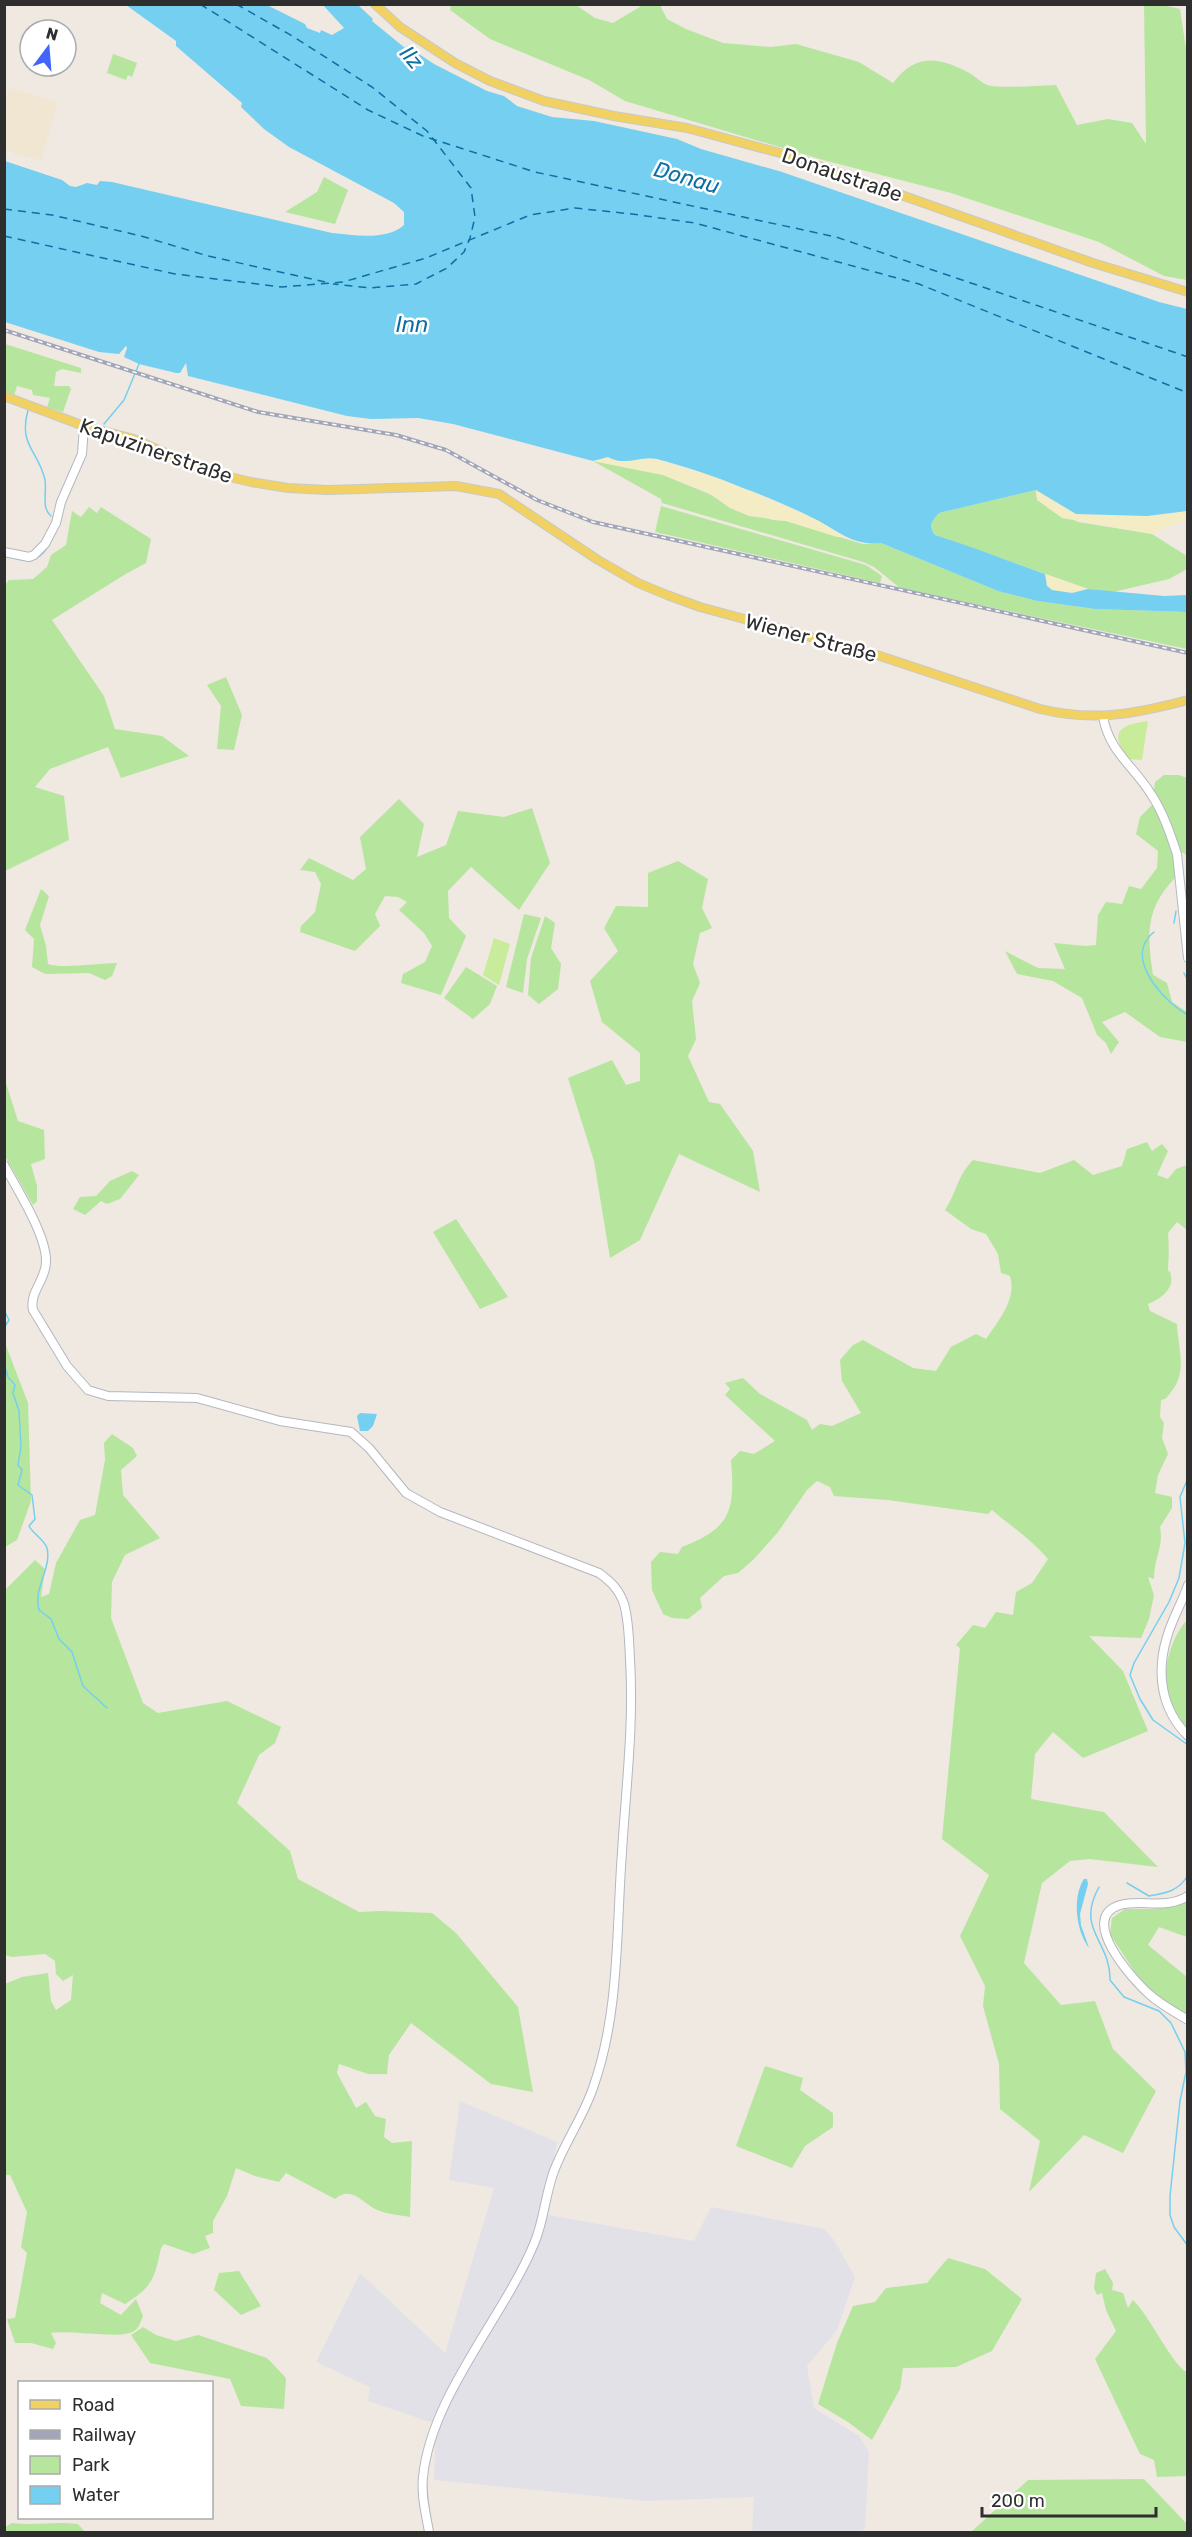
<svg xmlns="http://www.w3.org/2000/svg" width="1192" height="2537" viewBox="0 0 1192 2537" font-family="Rubik,sans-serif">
  <rect width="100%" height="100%" fill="#efe9e1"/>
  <polygon fill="#e3e1e8" points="460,2101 557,2142 545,2208 548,2215 694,2241 711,2207 824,2229 834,2240 855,2277 837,2330 807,2366 814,2408 859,2436 869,2452 865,2529 859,2532 752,2532 754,2497 646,2501 434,2480 436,2424 368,2401 370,2387 316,2362 360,2273 445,2353 494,2188 449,2180"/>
  <polygon fill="#f0e6d1" points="9,88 58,102 41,160 13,154 14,152 5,150 5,104"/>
  <g fill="#b6e59e">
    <path d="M451,5H576L595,18L613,23L643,5H660L667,19L686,29L723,43L771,47L796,44L859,62L893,83C916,52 941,57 971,74C977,78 984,85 991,86C1012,88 1035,86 1056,85L1077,125L1108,119L1132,123L1146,144L1144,5H1163L1180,9L1188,62L1187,280L1164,276L1099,242L951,193L823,160L625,101L589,80L490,39L450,10Z"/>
    <polygon points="113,54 137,63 132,77 128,75 126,80 107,73"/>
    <polygon points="324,177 348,190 335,224 285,212 317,192"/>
    <polygon points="5,344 81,368 81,373 62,369 56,372 54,386 69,386 71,389 63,412 47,407 50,398 33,395 32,390 17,386 14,396 5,393"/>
    <polygon points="593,461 663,475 714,496 730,508 773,520 786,521 863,544 881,543 998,591 1037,601 1095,609 1187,612 1187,649 900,588 874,567 863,562 662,503 661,499"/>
    <path d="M1036,490L1037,500L1078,522L1152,534L1187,556V569L1169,579L1113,592L1088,589L935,535C929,524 931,521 939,513Z"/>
    <polygon points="661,506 866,565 882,576 880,583 655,532"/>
    <polygon points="89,507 97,513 101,507 151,539 146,563 124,575 52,620 104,696 115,729 162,736 189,756 121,778 108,747 50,769 35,787 64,796 69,840 5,871 5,585 9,580 33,579 47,567 51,555 66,545 72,511 81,517"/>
    <polygon points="226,677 242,715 234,750 217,749 221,706 207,685"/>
    <path d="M1164,775H1179L1187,778V857L1184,853L1174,852L1176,877C1145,908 1147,935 1153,975L1167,983L1172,1002L1187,1012V1042L1160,1037L1125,1012L1102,1022L1119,1042L1111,1054L1106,1043L1097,1035L1082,998L1053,981L1017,974L1005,951L1038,968L1065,969L1054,943L1086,946L1096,945L1098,915L1106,902L1122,904L1129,886L1141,889L1157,868L1158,851L1136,834L1140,817L1152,805L1155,782Z"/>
    <polygon points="399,799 424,824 417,857 446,845 458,811 504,817 532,808 550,863 519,910 471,867 448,891 449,918 466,936 441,995 401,983 403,974 425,962 432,946 424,933 399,910 407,902 398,897 385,896 375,914 380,926 355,951 300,932 301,926 315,912 321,884 315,872 300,870 309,858 353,880 366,869 360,837"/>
    <polygon points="678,861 708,879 702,908 712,928 700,933 693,964 700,983 692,1001 696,1039 688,1056 709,1102 720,1104 753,1151 760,1192 679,1154 640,1240 610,1258 594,1161 568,1078 612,1060 626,1085 640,1081 640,1053 602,1022 590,981 618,951 604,928 616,906 648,907 648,873"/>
    <path d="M41,889L49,896L40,925L46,946L48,964C61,969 100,963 117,963L112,976L105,980L89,973L45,974L32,967L34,939L25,930Z"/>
    <polygon points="524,914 541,918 527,959 523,993 506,987"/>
    <polygon points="545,916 555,923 551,948 561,964 558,989 539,1004 528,995 531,958"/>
    <polygon points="466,967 497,986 490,1004 473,1019 444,998"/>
    <polygon points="4,1077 18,1121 44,1130 45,1159 31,1164 37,1186 37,1201 33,1205 5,1156"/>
    <path d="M1147,1142L1152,1151L1162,1144L1168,1151L1157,1175L1168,1179L1176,1169L1187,1165V1202L1186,1203L1187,1206V1230L1177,1222L1168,1233C1169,1244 1169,1255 1168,1267C1168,1276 1170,1267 1171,1276C1174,1290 1158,1300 1148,1304L1150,1311L1177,1324C1178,1349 1188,1371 1171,1392C1167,1397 1167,1399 1161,1400L1160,1417L1164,1423L1162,1438L1168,1454L1158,1475L1155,1493L1172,1497V1508L1160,1527C1164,1548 1154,1557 1154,1579L1148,1577L1154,1595L1149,1619L1141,1638L1089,1636L1123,1671L1148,1731L1083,1758L1053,1732L1035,1754L1031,1799L1104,1812L1158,1867L1089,1859L1070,1861L1042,1883L1024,1963L1061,2005L1095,2001L1113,2049L1156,2091L1123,2153L1084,2135L1029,2192L1040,2141L1000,2109L999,2064L983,2006L985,1986L960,1936L989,1875L942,1839L960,1648L956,1645L973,1625L985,1628L996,1612L1013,1615L1016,1592L1032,1583L1048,1559C1030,1538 1013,1528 992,1510L988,1514L888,1500L834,1496L830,1487L817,1481L807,1490L778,1532L753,1560L738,1573L724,1576L700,1598L702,1608L688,1619L672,1618L663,1614L652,1590L651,1562L660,1552L678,1554L682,1547C732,1528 735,1509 731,1460L740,1451L754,1454L775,1441L725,1395L730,1389L725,1383L743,1378L760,1394L807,1420L812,1430L820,1424L832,1426L861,1413L842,1381L840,1360L853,1345L863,1340L913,1368L936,1371L951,1347L976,1334L986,1339C999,1320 1017,1299 1010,1276L1001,1273L998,1254L986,1234L971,1229L945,1210C958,1190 956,1178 973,1160L1040,1173L1074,1160L1093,1175L1122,1166L1127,1149Z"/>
    <polygon points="132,1171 139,1175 120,1199 107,1204 101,1201 85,1215 73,1209 80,1197 96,1196 110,1181"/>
    <polygon points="456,1219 508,1297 480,1309 433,1232"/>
    <polygon points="5,1343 28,1403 31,1501 17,1540 5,1547"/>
    <path d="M112,1434L133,1448L137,1456L121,1470L123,1495L160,1538L125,1555L112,1582L111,1618L143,1703L158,1713L227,1701L281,1727L275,1743L259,1755L237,1803L290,1851L298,1879L359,1912L381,1911L432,1913L456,1933L518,2007L533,2092L491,2084L411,2023L389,2055L387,2074H368L339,2064L337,2073L356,2108L366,2102L375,2116L386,2119L384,2137L392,2143L412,2141L410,2217C400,2215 386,2214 377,2210C362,2203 352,2185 335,2199L286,2173L279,2182L255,2176L236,2168L227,2196L213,2221V2233L205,2236L210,2248L193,2254L164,2244L161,2248C154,2280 153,2286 125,2304L102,2293L100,2303L121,2315L136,2299L143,2316C140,2323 139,2329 132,2332C119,2339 71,2330 51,2333L56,2343L53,2349L31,2343H15L7,2319L15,2318L27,2253L21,2247L27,2212L10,2175H5V1984L22,1977L48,1973L51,2001L56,2010L71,2000L73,1975L63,1981L56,1974L55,1961L45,1954L12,1957L5,1955V1590L35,1560L45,1569L41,1597L49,1594L56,1563L80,1520L95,1515L105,1460L104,1443Z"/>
    <path d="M1187,1620V1732C1183,1725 1177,1719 1173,1712C1158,1685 1167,1642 1187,1620Z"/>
    <polygon points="1187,1899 1187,1937 1159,1927 1148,1945 1187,1977 1187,2017 1153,1995 1134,1971 1110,1934 1112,1918 1125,1909 1153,1909 1177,1905"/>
    <polygon points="765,2066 803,2078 800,2090 833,2113 833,2127 805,2146 792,2168 736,2146"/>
    <polygon points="948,2258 985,2269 1022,2299 992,2351 956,2367 903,2368 900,2389 872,2440 848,2422 818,2404 837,2343 853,2306 875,2302 886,2288 927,2283"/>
    <path d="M1105,2269L1113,2283L1112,2290L1123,2293L1128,2308L1133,2300C1148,2313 1174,2368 1187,2372V2476L1157,2477L1154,2460L1140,2454L1095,2359L1116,2331L1106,2310L1102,2293L1097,2295L1094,2288L1096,2273Z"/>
    <polygon points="239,2271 261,2306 241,2315 214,2290 219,2273"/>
    <polygon points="143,2327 156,2335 176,2341 198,2335 267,2358 286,2378 284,2409 241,2406 230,2379 150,2363 131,2335"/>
    <polygon points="1144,2479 1187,2524 1187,2532 971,2532 1028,2480"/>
    <path d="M12,2523C34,2526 56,2521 78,2524L85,2532H5V2527Z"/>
  </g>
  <g fill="#f3ecc5">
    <polygon points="608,457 655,459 694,472 707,473 814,518 845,537 837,537 786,521 749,516 730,508 707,492 663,475 593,461"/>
    <polygon points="1036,490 1076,514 1147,516 1187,511 1187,519 1152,534 1062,518 1037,500"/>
    <path d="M1045,574L1088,589C1075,592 1059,596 1047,587Z"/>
  </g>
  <g fill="#c9ec9a">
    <path d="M1148,721L1142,760L1129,759C1108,732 1119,725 1148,721Z"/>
    <polygon points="494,938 510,944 499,985 483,975"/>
  </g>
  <g fill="#75cff0">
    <path d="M126,5H267L305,24L307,28L320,33L321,30L332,35L344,28L323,5H358L373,19L372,21L405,48L407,46L434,64L487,91L504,96L517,106L552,117L594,121L677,139L701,149L782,172L1159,302L1187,309V511L1147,516L1076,514L1036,490L939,513C932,521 928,525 935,535C973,547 1008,561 1045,574L1047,586L1052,590L1072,593L1088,589L1164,596L1187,595V612L1095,609L1037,601L998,591L881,543C852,546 839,531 815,519C793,508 766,496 743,488C715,476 686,467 657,459C640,455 626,467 608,457L593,461L453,424L418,418L371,419L347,416L188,376L186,363L180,373H176L139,364L124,357L127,348L126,346L119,354L99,352L5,322V161L62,180L70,186L76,187L87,183L97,185L100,181L112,182L332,233C354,235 386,241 404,225V212L394,203L289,147L264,129L241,107L242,103L176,46V41Z"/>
    <polygon points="360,1413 377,1414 373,1426 368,1431 360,1431 357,1416"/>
    <path d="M1084,1879H1087L1088,1884L1080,1914L1081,1925L1089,1948C1076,1931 1072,1897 1084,1879Z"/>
  </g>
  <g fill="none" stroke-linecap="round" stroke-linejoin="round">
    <g stroke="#75cff0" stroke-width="1.5">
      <path d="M28,410C18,446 39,451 45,480C47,492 41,508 51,516"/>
      <polyline points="104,424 124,400 139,364"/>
      <path d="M14,558C38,565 46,553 55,533"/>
      <polyline points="1187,906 1188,906"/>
      <polyline points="1174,923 1176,911"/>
      <path d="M1154,932C1122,957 1164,1002 1188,1015"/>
      <polyline points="1184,973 1188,981"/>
      <polyline points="4,1310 9,1320 4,1328"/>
      <path d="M4,1364L8,1377L15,1385L13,1393L19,1411L21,1447L18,1465L22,1470L18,1485L32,1495L35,1519L29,1526C33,1534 44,1539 47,1548C52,1568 33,1588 39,1610L51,1619L59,1639L72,1652L83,1686L107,1708"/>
      <polyline points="1188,1478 1180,1497 1185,1543 1179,1578 1169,1602 1134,1663 1130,1675 1140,1699 1153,1720 1188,1745"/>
      <path d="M1127,1883L1149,1896C1166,1893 1179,1891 1188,1875"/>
      <path d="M1099,1887C1075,1930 1111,1941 1110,1980L1124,1997L1159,2011L1171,2023L1185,2052L1186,2072L1180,2101L1170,2196V2215L1174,2227L1188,2246"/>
    </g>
    <g stroke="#0d6fa3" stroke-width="1.5" stroke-dasharray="8 6" stroke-linecap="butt">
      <polyline points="200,4 368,110 423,136 535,172 836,237 1188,357"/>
      <polyline points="236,4 294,37 372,87 427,131 471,188 475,217 470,238 464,252 447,268 416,284 370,288 333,284"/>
      <polyline points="4,209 52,215 141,236 208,256 325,282"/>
      <polyline points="4,236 175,274 282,287 343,282 426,258 530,215 575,208 632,214 695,223 919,284 1188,393"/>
    </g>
    <g stroke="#b4b7c1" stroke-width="10">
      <g id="secondary">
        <polyline points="4,552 29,557 34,555 45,544 56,523 61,502 82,454 84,426"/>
        <path d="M1103,717C1110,753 1133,765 1151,794C1163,812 1170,833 1177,854L1188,958"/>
        <path d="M4,1165C17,1189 47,1236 46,1262C46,1280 29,1292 33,1310L67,1366L88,1390L108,1396L197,1398L280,1421L351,1432L369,1448L406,1493L440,1512L599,1573C610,1581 619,1589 624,1604C629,1621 629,1641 630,1659C634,1724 626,1787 622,1852C616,1931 620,2012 593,2088C583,2117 565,2142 554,2171C545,2195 544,2221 534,2244C503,2318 431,2396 423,2477C421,2496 426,2514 429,2532"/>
        <path d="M1188,1585C1182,1603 1172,1619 1167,1637C1156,1673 1161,1709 1188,1736"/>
        <path d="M1188,1896C1165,1910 1142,1899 1120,1905C1077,1918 1133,1980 1149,1994C1161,2005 1175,2012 1188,2020"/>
      </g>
    </g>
    <g stroke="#c9c9c9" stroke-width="10">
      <g id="primary">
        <polyline points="375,4 400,27 455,63 490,81 544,101 614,116 687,128 791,156 1093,263 1188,292"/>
        <path d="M4,396L84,426L134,439L209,472L251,482L288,488L328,490L456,486L499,494L598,560L638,583L667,595L700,607L880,656L1040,709C1094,722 1135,714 1188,700"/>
      </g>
    </g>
    <use href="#secondary" stroke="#fff" stroke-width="8"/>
    <use href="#primary" stroke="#f2d163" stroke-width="8"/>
    <g stroke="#a3a6b8" stroke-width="4">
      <polyline id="rail" points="4,330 258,412 396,435 446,450 537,500 593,522 1188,653"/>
    </g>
    <use href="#rail" stroke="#fff" stroke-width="1.5" stroke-dasharray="4.5" stroke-linecap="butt"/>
  </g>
  <g text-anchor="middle" stroke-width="5" stroke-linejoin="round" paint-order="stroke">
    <g font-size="21" fill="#2e2e2e" stroke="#fff">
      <text transform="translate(842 175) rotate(19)" y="7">Donaustraße</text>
      <text transform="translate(156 451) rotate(19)" y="7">Kapuzinerstraße</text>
      <text transform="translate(811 638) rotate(15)" y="7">Wiener Straße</text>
    </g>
    <g font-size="22" font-style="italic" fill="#0d6fa3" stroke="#fff">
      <text transform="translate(412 57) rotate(49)" y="8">Ilz</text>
      <text transform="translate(687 177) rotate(16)" y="8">Donau</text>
      <text x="412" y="332">Inn</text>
    </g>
  </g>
  <rect width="1192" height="2537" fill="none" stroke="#2e2e2e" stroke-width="12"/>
  <rect x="18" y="2381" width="195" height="138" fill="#ffffff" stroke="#ababab" stroke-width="1.5"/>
  <rect x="30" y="2400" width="30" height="9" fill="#f2d163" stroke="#ababab" stroke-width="1.5"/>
  <text x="72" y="2411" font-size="18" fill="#2e2e2e">Road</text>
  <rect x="30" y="2430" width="30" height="9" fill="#a3a6b8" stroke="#ababab" stroke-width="1.5"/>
  <text x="72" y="2441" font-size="18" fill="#2e2e2e">Railway</text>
  <rect x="30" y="2456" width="30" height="18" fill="#b6e59e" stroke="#ababab" stroke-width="1.5"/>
  <text x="72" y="2471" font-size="18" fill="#2e2e2e">Park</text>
  <rect x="30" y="2486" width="30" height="18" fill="#75cff0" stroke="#ababab" stroke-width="1.5"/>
  <text x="72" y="2501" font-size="18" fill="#2e2e2e">Water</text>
  <g transform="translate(48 48) rotate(16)"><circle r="28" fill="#ffffff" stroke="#ababab" stroke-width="1.5"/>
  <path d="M0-4.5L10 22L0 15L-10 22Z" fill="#4264fb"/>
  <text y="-9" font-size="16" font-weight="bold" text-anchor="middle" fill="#2e2e2e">N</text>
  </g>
  <path d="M982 2507v9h174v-9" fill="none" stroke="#2e2e2e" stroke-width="3"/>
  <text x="991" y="2507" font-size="18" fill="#2e2e2e" stroke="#ffffff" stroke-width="4.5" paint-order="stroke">200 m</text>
</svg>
